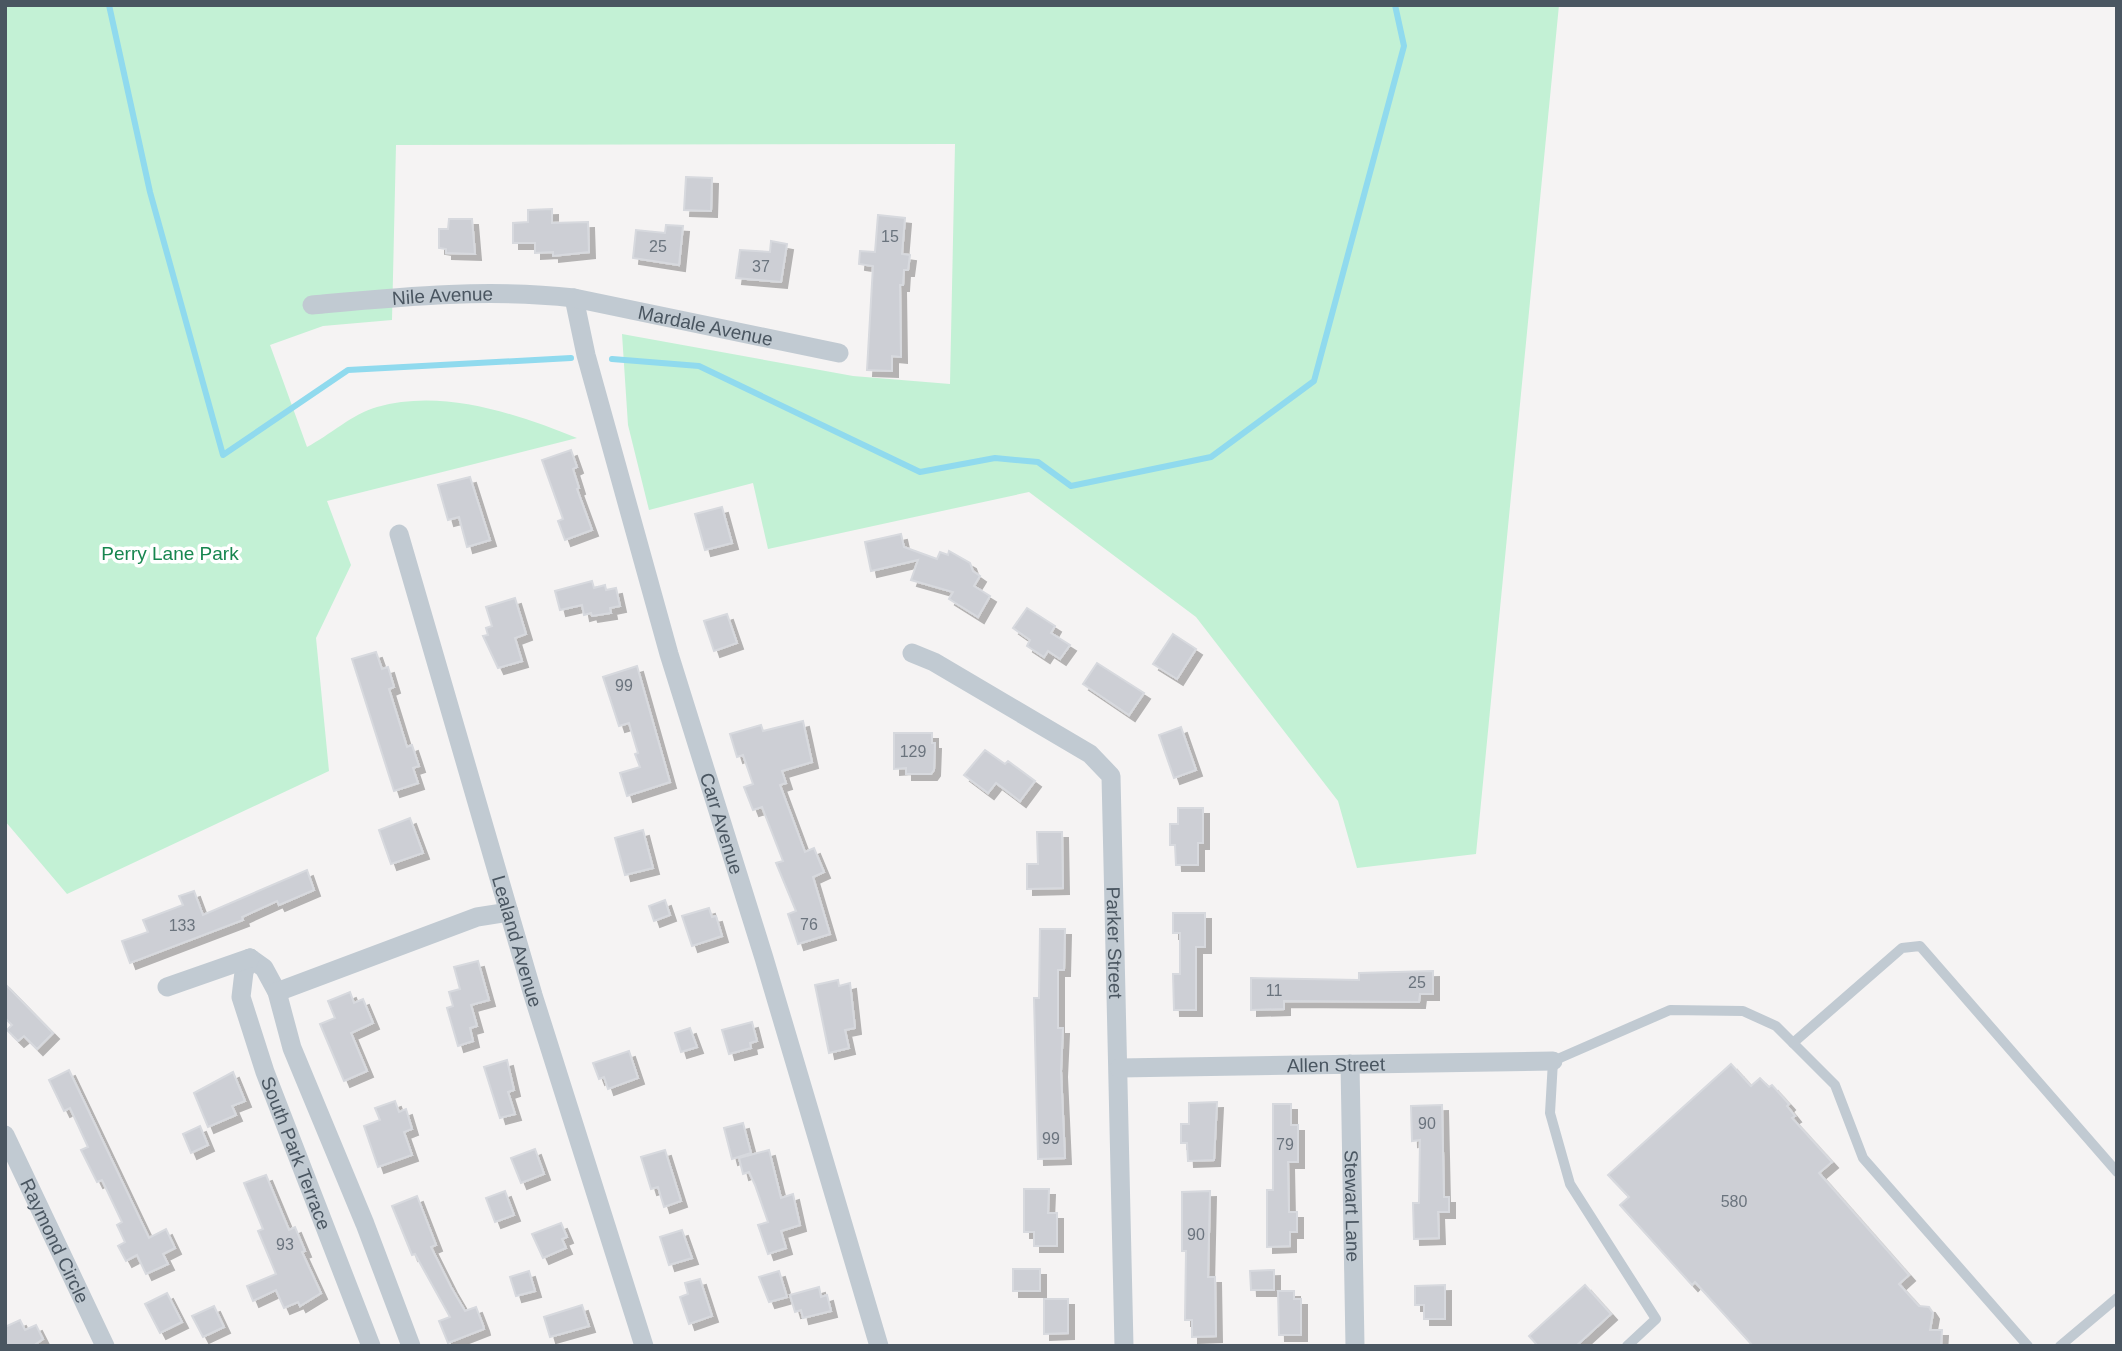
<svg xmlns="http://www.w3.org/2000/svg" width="2122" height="1351" viewBox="0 0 2122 1351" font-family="Helvetica,sans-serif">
  <defs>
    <filter id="shadow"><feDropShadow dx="6" dy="6" stdDeviation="0" flood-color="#0004"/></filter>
  </defs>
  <rect width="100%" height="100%" fill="#f5f3f3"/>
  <path fill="#c3f1d5" d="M5,5H1559L1476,854L1357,868L1338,801L1196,617L1029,492L768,549L753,483L649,510L628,425L622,334L853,376L950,384L955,144L396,145L392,320L323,326L270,345L307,447C330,435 352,414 377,407C443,388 517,414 577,438L327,501L351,565L316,638L329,771L67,894L5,821Z"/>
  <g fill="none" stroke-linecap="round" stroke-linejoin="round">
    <g stroke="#90daee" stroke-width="6">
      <polyline points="109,5 150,192 223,455 348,370 571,358"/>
      <polyline points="612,359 699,366 920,472 995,458 1038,462 1071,486 1211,457 1314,381 1404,46 1395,5"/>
    </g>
  </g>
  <g fill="#cdcfd5" stroke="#d7d9de" stroke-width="2" filter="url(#shadow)">
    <polygon points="686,177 712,178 711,211 684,210"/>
    <polygon points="552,209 552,223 588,222 589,252 553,256 553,252 535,253 535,243 513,243 513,223 528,222 528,210"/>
    <polygon points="878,215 905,218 902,254 910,255 908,270 904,270 903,285 900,285 901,357 892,356 892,371 867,370 873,266 859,264 860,251 875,252"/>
    <polygon points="449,219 472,219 475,254 446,253 446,249 439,248 439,229 448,229"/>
    <polygon points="666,225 683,226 679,265 633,258 636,230 665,233"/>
    <polygon points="771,241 787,244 781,282 736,278 740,250 770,252"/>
    <polygon points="571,450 577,467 573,469 579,488 577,489 592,530 565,540 558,521 563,519 542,460"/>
    <polygon points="470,477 490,540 467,547 459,517 448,520 438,485"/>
    <polygon points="722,507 732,543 705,550 695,514"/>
    <polygon points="901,534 904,547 937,559 940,552 948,555 949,551 970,563 973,571 980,576 974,586 990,596 978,617 949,599 953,592 911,580 918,560 871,571 865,542"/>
    <polygon points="592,581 594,588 605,585 606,590 616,588 620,606 610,608 611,613 592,616 591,613 584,615 582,605 560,610 555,591"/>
    <polygon points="515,598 526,634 515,638 522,661 498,668 483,636 488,635 486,628 492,626 486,607"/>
    <polygon points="1027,608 1055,626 1051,633 1070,645 1060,659 1048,651 1044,657 1027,646 1030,640 1013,628"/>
    <polygon points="727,614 737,643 714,651 704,621"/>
    <polygon points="1173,634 1196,649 1177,679 1153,664"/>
    <polygon points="376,652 382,669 388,667 394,687 389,689 407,747 412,745 419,766 413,768 418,783 394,791 352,659"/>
    <polygon points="1097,663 1144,693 1129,715 1083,684"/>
    <polygon points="637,666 670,782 627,796 620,773 640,767 635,754 638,753 629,723 619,726 603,677"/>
    <polygon points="803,721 812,762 782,771 786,783 780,785 805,852 814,848 824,872 813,877 830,934 798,944 788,914 796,911 776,863 783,861 762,807 753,810 744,787 753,784 743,755 737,757 730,734 761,725 763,731"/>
    <polygon points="1181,727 1196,770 1174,778 1159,735"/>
    <polygon points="894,733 932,733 932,743 935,743 934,770 931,774 906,774 906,768 894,769"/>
    <polygon points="985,750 1005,764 1008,761 1035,781 1020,801 996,783 988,793 964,775"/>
    <polygon points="1178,808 1203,808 1203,843 1198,843 1198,865 1176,865 1175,845 1170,845 1170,824 1178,824"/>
    <polygon points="410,818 423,853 391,864 379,830"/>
    <polygon points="643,830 653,868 625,875 615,838"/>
    <polygon points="1037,832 1062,832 1063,888 1027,889 1027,864 1038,864"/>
    <polygon points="307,870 314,890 279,905 277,901 242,917 243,920 130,963 122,941 148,932 143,920 183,905 179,896 194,891 203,915"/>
    <polygon points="665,900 670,915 654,921 649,906"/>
    <polygon points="709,908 712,917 716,916 722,936 692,946 682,916"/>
    <polygon points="1173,913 1205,913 1205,947 1196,947 1196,1010 1174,1010 1173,974 1180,974 1180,933 1173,933"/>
    <polygon points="1040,929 1065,929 1064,970 1058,970 1058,1028 1063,1028 1061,1071 1065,1158 1038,1159 1034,998 1039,998"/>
    <polygon points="478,961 489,1000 471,1005 477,1026 470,1028 473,1041 458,1046 447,1008 453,1006 449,992 460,989 454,967"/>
    <polygon points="1433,971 1433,994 1420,994 1419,1002 1284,1001 1284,1009 1251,1010 1251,978 1359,980 1359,973"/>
    <polygon points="838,980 839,986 850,983 855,1028 845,1030 849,1048 829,1053 815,985"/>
    <polygon points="5,984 53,1033 37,1049 24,1036 18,1041 7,1030 12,1025 5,1018"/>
    <polygon points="350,992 354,1003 363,999 373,1023 351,1033 367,1071 344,1081 320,1024 335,1018 328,1001"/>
    <polygon points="752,1022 757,1041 750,1043 751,1048 729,1054 722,1030"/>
    <polygon points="690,1028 697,1047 681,1052 675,1033"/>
    <polygon points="629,1051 638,1078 608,1089 604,1077 599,1079 593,1063"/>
    <polygon points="507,1060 514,1090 508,1092 515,1114 500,1118 484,1067"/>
    <polygon points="1731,1064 1751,1086 1760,1078 1769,1087 1772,1085 1789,1104 1787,1106 1795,1116 1792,1118 1832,1162 1819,1173 1909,1275 1899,1284 1919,1306 1929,1307 1933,1313 1930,1330 1942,1330 1941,1346 1753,1346 1695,1282 1692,1285 1620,1205 1629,1197 1608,1175"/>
    <polygon points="69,1070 149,1238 166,1229 175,1248 163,1254 168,1264 146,1274 137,1255 126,1261 118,1246 125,1242 117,1225 122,1222 102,1180 97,1182 81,1150 88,1147 70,1108 64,1111 49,1080"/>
    <polygon points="233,1072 245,1101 232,1106 236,1115 208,1127 194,1093"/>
    <polygon points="395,1101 399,1112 406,1109 412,1129 404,1132 412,1155 378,1167 364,1126 380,1120 375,1108"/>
    <polygon points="1217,1102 1214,1160 1188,1161 1187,1143 1181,1143 1181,1124 1189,1124 1189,1103"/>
    <polygon points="1273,1104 1291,1104 1291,1125 1298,1125 1298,1162 1288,1162 1289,1212 1297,1212 1297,1232 1290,1232 1290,1246 1267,1247 1267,1190 1273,1190"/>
    <polygon points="1442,1105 1444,1197 1449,1197 1449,1212 1438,1212 1439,1238 1414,1239 1413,1203 1419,1203 1420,1140 1412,1141 1411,1106"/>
    <polygon points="743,1123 751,1153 732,1159 724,1128"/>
    <polygon points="200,1126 208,1145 191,1153 183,1134"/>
    <polygon points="535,1149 544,1174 521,1183 511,1158"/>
    <polygon points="665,1150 681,1201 664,1207 658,1187 651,1189 641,1157"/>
    <polygon points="769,1150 781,1198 793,1194 800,1225 781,1231 786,1248 768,1254 758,1225 768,1222 755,1185 749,1172 743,1174 739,1158"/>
    <polygon points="266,1175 289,1230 295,1227 305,1251 302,1252 321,1293 300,1306 298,1302 284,1308 276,1290 253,1301 247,1286 276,1274 258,1231 263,1229 244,1183"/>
    <polygon points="1024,1189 1049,1189 1048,1213 1057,1213 1057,1246 1034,1246 1034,1232 1024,1232"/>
    <polygon points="505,1191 514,1215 495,1222 486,1198"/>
    <polygon points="1210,1191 1208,1277 1215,1277 1216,1336 1192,1337 1192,1320 1185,1320 1186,1251 1182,1251 1182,1192"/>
    <polygon points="417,1196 436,1245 431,1247 451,1287 465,1311 476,1307 483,1325 484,1329 448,1343 439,1321 450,1317 415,1254 412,1255 392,1206"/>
    <polygon points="561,1223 567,1237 562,1239 566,1248 543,1258 532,1234"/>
    <polygon points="682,1230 692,1258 669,1265 660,1237"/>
    <rect x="1013" y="1269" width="27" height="22"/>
    <polygon points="1274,1270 1274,1290 1251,1290 1250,1271"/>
    <polygon points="529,1271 535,1291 516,1296 510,1277"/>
    <polygon points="779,1271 787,1297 769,1302 759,1277"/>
    <polygon points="700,1279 712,1316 689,1324 680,1297 688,1294 685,1283"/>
    <polygon points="1445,1285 1445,1319 1424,1319 1424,1305 1415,1305 1415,1286"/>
    <polygon points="1585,1285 1611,1314 1576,1346 1538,1346 1529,1336"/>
    <polygon points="819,1287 821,1297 827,1295 831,1311 803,1318 801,1310 795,1312 790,1295"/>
    <polygon points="1278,1291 1294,1291 1294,1299 1301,1299 1301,1335 1279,1335"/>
    <polygon points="167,1293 182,1322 160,1333 145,1304"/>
    <polygon points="1044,1299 1068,1299 1068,1333 1044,1334"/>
    <polygon points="582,1305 589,1326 550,1337 544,1317"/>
    <polygon points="214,1306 224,1327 203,1337 192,1316"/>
    <polygon points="20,1320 25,1330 36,1325 43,1339 33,1346 5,1346 5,1327"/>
  </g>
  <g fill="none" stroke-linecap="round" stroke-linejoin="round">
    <g stroke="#c1cad2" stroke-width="10">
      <polyline points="1793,1043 1902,948 1920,946 2117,1172"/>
      <polyline points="1627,1346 1656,1319 1570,1184 1550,1113 1553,1061 1670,1010 1743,1011 1776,1026 1835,1085 1863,1158 2028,1346"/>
      <polyline points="2060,1346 2117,1298"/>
    </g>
    <g stroke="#c1cad2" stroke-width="19">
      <path id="s1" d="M574,298L586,355L669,654L764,958L879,1346"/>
      <path id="s2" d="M312,305C399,297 486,288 574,298L839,353"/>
      <path id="s3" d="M399,534L533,995L644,1346"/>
      <path id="s4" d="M912,653L934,662L1090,754L1111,776L1124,1346"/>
      <polyline points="250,958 264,968 277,992 292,1048 365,1224 411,1346"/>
      <path id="s5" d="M250,958L244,972L241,997L265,1072L371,1346"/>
      <polyline points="167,987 250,958"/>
      <polyline points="277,992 477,917 509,912"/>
      <path id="s6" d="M1350,1064L1355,1346"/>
      <path id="s7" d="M1119,1068L1553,1061"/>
      <path id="s8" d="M5,1135L105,1346"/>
    </g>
  </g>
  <g text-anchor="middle" stroke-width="7" stroke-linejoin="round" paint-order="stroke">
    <g font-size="16" fill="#6b747e">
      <text x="890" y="242">15</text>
      <text x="658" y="252">25</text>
      <text x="761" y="272">37</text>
      <text x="624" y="691">99</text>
      <text x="913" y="757">129</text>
      <text x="809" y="930">76</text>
      <text x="182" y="931">133</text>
      <text x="1417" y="988">25</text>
      <text x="1274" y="996">11</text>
      <text x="1427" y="1129">90</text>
      <text x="1051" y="1144">99</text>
      <text x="1285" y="1150">79</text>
      <text x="1734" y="1207">580</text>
      <text x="1196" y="1240">90</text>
      <text x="285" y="1250">93</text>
    </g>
    <g font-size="19" fill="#4a5661" stroke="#fff">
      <text dy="7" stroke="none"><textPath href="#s2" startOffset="131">Nile Avenue</textPath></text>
      <text dy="7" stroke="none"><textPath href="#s2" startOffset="397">Mardale Avenue</textPath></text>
      <text dy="7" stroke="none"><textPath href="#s1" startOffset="546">Carr Avenue</textPath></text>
      <text dy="7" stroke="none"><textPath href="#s3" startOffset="424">Lealand Avenue</textPath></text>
      <text dy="7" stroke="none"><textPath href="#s4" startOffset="402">Parker Street</textPath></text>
      <text dy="7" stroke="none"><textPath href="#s7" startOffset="217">Allen Street</textPath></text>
      <text dy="7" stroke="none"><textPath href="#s5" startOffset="206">South Park Terrace</textPath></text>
      <text dy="7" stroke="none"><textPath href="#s6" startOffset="142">Stewart Lane</textPath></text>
      <text dy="7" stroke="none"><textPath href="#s8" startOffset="117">Raymond Circle</textPath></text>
    </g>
    <g font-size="19" fill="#17864f" stroke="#fff">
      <text x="170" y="560">Perry Lane Park</text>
    </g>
  </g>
  <rect width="2122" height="1351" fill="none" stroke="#4a5661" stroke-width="14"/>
</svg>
